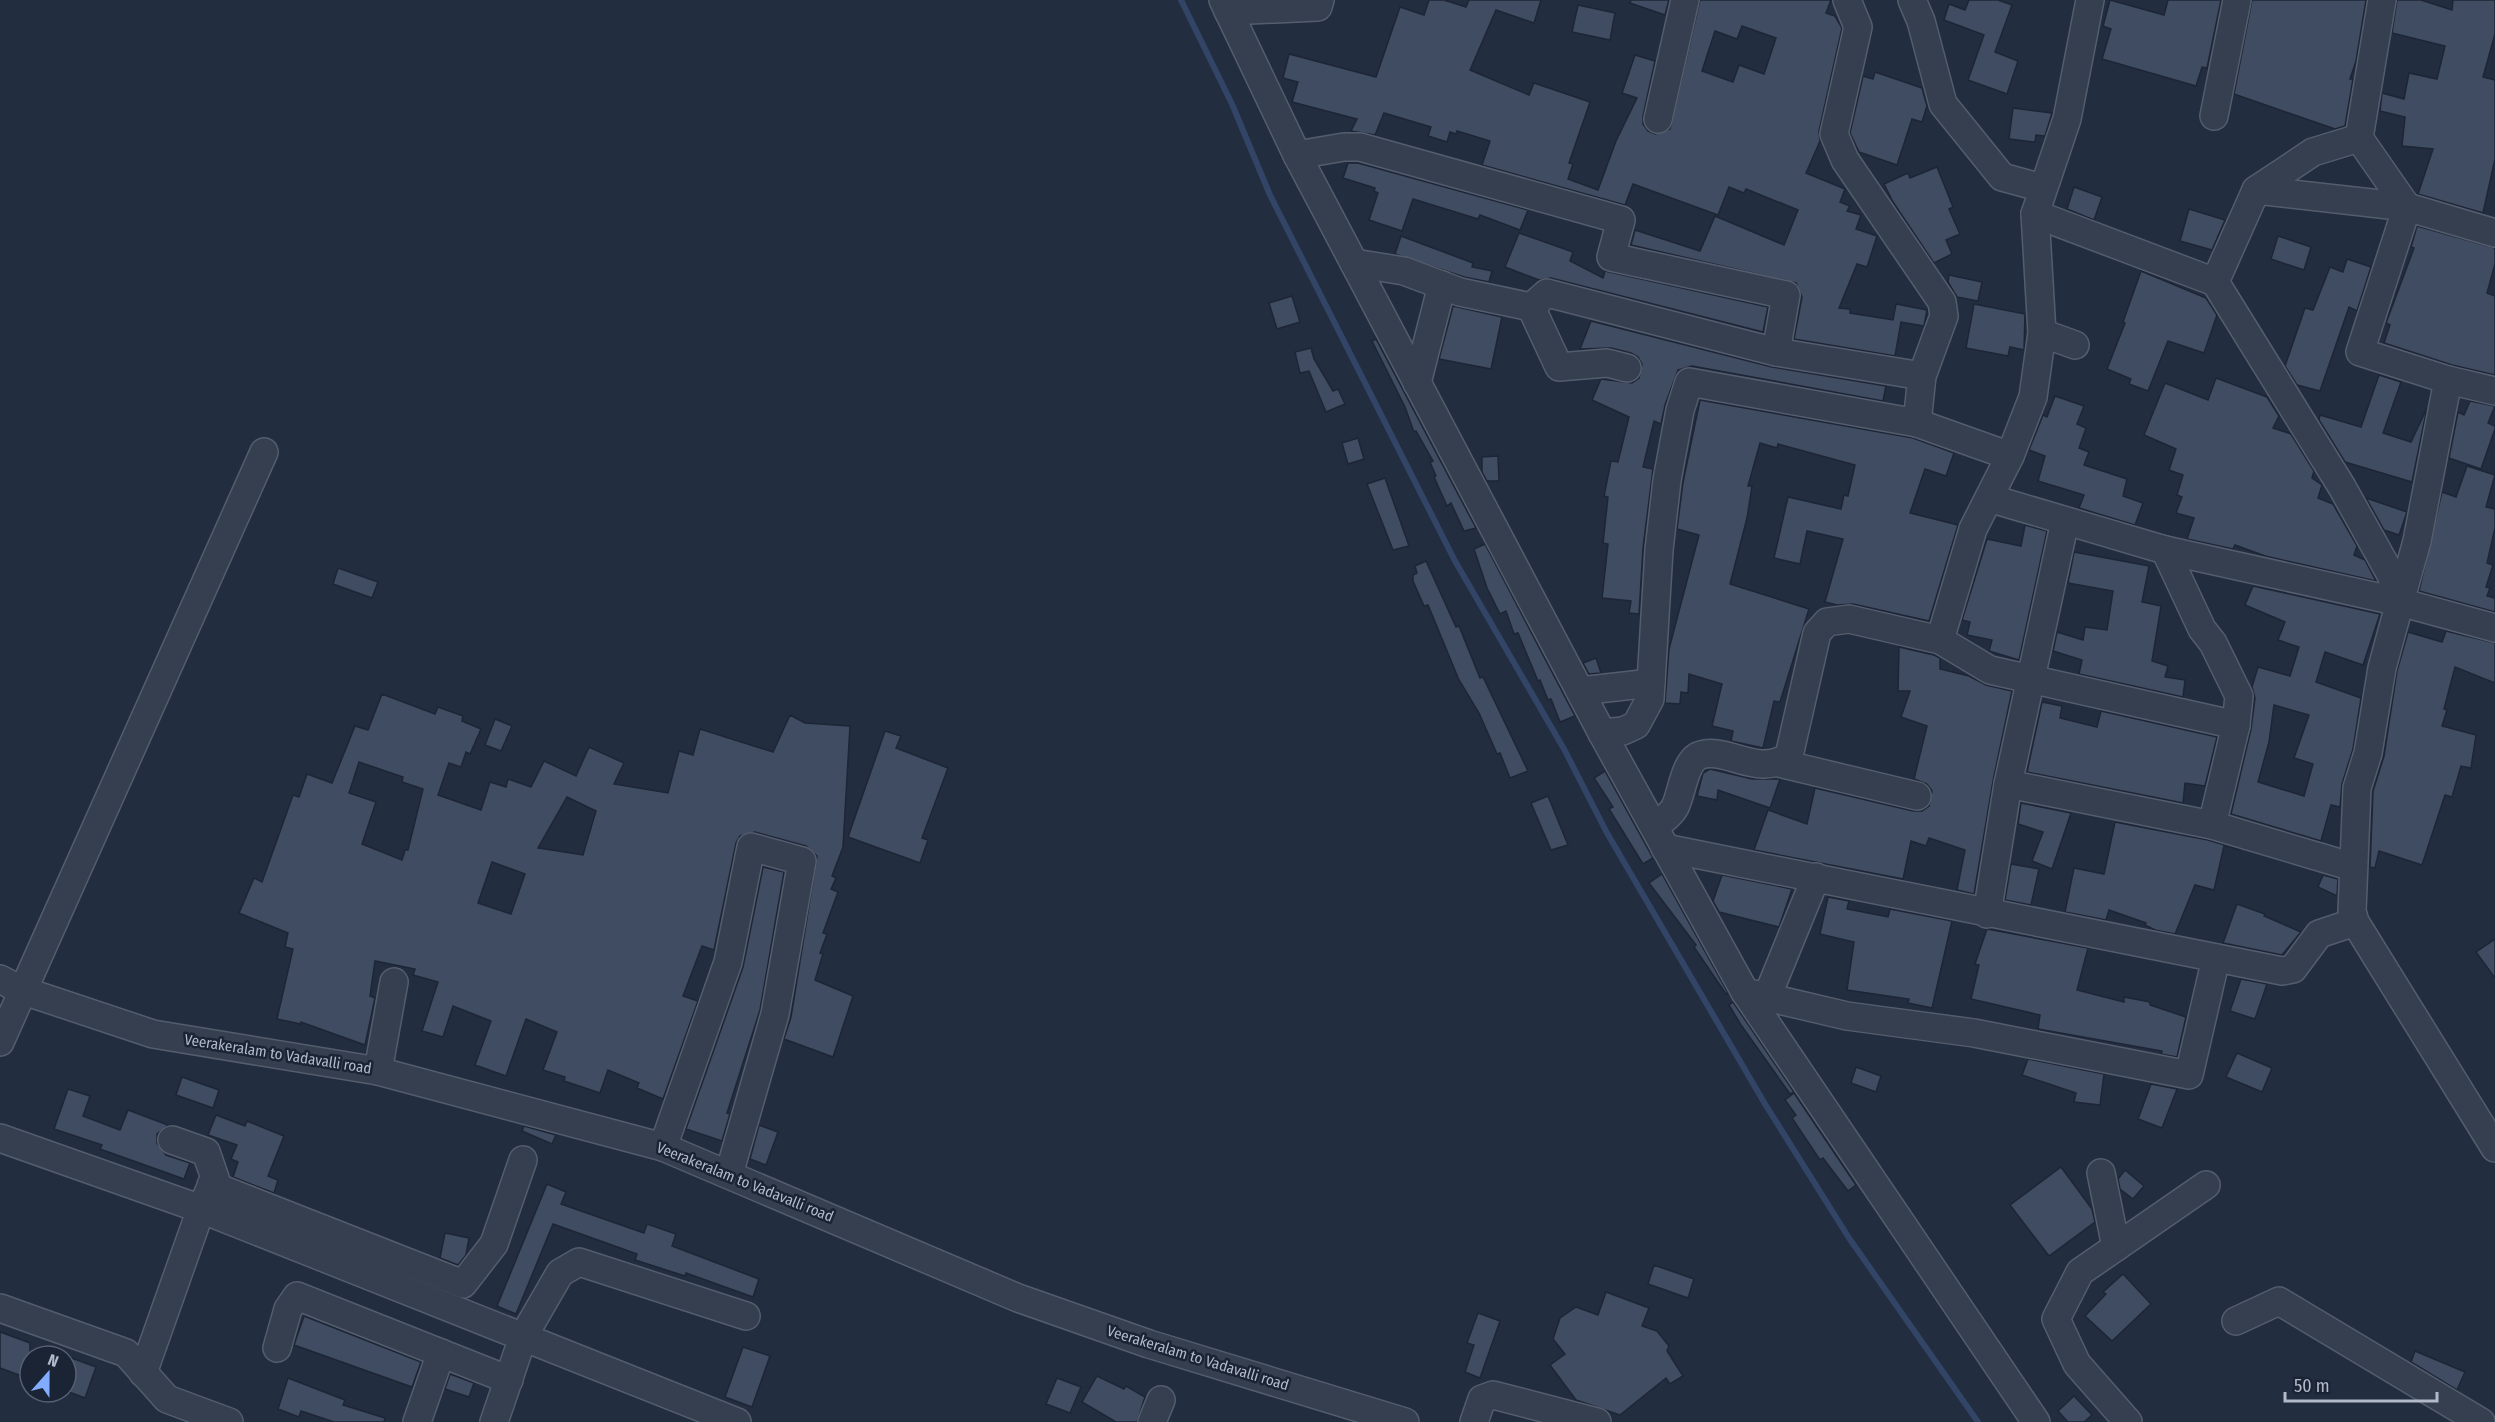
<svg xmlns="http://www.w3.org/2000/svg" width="2495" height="1422" viewBox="0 0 2495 1422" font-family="'Fira Sans Condensed',sans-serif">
  <rect width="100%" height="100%" fill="#222d3f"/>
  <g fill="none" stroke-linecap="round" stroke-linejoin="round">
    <polyline stroke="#324566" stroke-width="6" points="1181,0 1232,104 1270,195 1455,561 1564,749 1607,833 1765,1104 1849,1238 1978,1422"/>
  </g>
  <g fill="#404c61" stroke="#1d2636" stroke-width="1.5" fill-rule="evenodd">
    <path d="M1429,0H1444L1466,7L1469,0H1541L1534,23L1496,10L1470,70L1529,95L1534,83L1590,102L1569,163L1573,164L1568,179L1598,190L1616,141L1637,98L1622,93L1635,55L1655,61L1643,116V124L1648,131L1655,134L1670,129L1700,0H1831L1826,13L1835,16L1842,28L1819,131L1820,141L1806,173L1845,189L1840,202L1850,206L1847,211L1861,215L1856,229L1877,236L1867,267L1857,264L1839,308L1850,309V313L1893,320L1896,304L1927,310L1924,326L1901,322L1895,356L1794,339L1802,297L1796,283L1631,245L1635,230L1700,251L1715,216L1784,245L1798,210L1746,189L1744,193L1729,187L1718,215L1633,184L1625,205L1482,165L1490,141L1457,131L1456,134L1450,132L1447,142L1428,136L1431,127L1384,113L1375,135L1351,131L1357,119L1292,102L1298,82L1283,78L1289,54L1376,77L1400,7L1424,15ZM1742,26L1776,38L1764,74L1739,65L1733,82L1702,71L1715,31L1737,39Z"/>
    <polygon points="1631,0 1669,0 1665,15 1630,3"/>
    <polygon points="1969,0 1998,0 2012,5 1995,52 2018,61 2007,94 1968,80 1984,35 1944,20 1949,4 1965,10"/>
    <polygon points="2110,0 2164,15 2168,0 2221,0 2207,68 2202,67 2196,86 2102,59 2111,29 2103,26"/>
    <polygon points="2252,0 2366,0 2356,61 2350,79 2353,79 2345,126 2335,129 2234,94"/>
    <polygon points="2397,0 2421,0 2452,10 2453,0 2495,0 2495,34 2483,77 2495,80 2495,159 2483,213 2418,194 2433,149 2402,146 2405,117 2380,111 2382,93 2404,99 2409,73 2437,79 2445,46 2392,33"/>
    <polygon points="1578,5 1615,13 1610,40 1572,32"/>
    <polygon points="1875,72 1922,88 1927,106 1922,122 1912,119 1897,165 1859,152 1850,133 1863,76 1873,79"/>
    <polygon points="2013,108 2052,113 2045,136 2036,135 2035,142 2009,139"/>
    <polygon points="1348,163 1358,163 1528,210 1520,230 1480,215 1478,219 1413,199 1402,231 1369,220 1378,193 1374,191 1375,188 1343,178"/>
    <polygon points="1937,167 1953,207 1949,209 1960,234 1946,240 1952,254 1934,263 1893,202 1884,184 1908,173 1910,178"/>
    <polygon points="2074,187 2102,197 2094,220 2067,209"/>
    <polygon points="2189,209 2225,220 2212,250 2180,241"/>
    <polygon points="2417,226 2495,248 2495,264 2487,293 2495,296 2495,375 2452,365 2384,343 2390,325 2386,323 2414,248 2411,247"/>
    <polygon points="1519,233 1573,252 1570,261 1603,278 1605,271 1768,307 1763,332 1551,278 1539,280 1505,267"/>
    <polygon points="1401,236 1473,263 1472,267 1492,271 1489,282 1464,277 1395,254"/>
    <polygon points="2278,236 2311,247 2304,270 2271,259"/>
    <polygon points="2347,259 2371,267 2357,311 2349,307 2320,391 2297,385 2285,366 2305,308 2313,310 2330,267 2343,272"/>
    <polygon points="2141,271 2206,298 2217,315 2204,353 2168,341 2148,391 2129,384 2131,379 2107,369 2125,323 2123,322"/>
    <polygon points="1949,275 1982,282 1978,301 1957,297 1948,282"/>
    <polygon points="1292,296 1300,322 1277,329 1269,303"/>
    <polygon points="1974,304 2025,314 2024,350 2010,347 2008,356 1966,348"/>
    <polygon points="1453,306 1502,317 1491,369 1439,359"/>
    <polygon points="1591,321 1772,367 1886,386 1883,401 1692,366 1678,370 1665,405 1661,424 1654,421 1643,467 1653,469 1643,548 1639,614 1629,613 1631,601 1602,598 1608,544 1603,543 1608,497 1604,496 1611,461 1618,462 1629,417 1592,400 1601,379 1632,383 1639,378 1642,364 1638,357 1631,353 1611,348 1580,349"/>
    <polygon points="1376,339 1476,528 1464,531 1451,503 1447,506 1434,477 1436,476 1430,462 1433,461 1416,431 1414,432 1405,407 1372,341"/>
    <polygon points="1311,348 1314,359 1333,391 1338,389 1345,404 1326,412 1309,371 1300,373 1295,352"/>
    <polygon points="2379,375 2401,382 2383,433 2411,442 2427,408 2412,482 2345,462 2319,420 2320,415 2361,427"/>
    <polygon points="2216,378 2267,397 2279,416 2273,428 2291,434 2314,471 2312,478 2322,485 2318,498 2333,504 2357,546 2354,555 2365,560 2376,581 2265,556 2235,545 2233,549 2187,539 2194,518 2176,513 2182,497 2177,495 2183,475 2169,470 2176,449 2144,435 2165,383 2208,400"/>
    <polygon points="2055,396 2084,406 2077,424 2086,428 2079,448 2089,452 2084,465 2127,479 2123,496 2143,503 2135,525 2079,508 2084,495 2038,481 2045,456 2029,450 2043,415 2047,417"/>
    <polygon points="1700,400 1913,438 1954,453 1946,476 1925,469 1910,513 1958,525 1929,621 1853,604 1837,605 1825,602 1843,539 1807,531 1800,564 1774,558 1788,497 1841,509 1844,495 1848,496 1855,465 1778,444 1777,448 1760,443 1748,486 1752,486 1747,518 1730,584 1809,609 1780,702 1774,701 1763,748 1731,741 1733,731 1712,726 1722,684 1689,674 1688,693 1681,692 1680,704 1665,703 1669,649 1699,535 1677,529 1683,482"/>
    <polygon points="2470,401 2495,406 2488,423 2495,426 2495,429 2481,469 2449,458 2458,412 2464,415"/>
    <polygon points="1358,438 1364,459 1348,464 1342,443"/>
    <polygon points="1498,456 1499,481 1487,481 1482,472 1482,457"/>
    <polygon points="2467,466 2495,475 2486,507 2495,509 2495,528 2487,563 2493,565 2486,587 2490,588 2487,596 2495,598 2495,612 2419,591 2442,492 2456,497"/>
    <polygon points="1385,478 1409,546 1393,550 1367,484"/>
    <polygon points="2366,498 2407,512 2399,535 2384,530"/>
    <polygon points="2025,525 2047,531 2019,660 1989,651 1992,640 1967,635 1970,622 1962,620 1987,539 2021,546"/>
    <polygon points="1485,544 1575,716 1560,722 1551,699 1548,700 1540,680 1538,681 1518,633 1514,634 1506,611 1500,614 1487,588 1474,549"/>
    <polygon points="2074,552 2149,566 2142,602 2161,606 2152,661 2168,666 2165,677 2185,680 2183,697 2079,674 2082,660 2053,651 2057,632 2083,640 2085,627 2107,630 2113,591 2068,583"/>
    <polygon points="1426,561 1456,627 1459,626 1480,678 1483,677 1528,771 1510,778 1500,753 1497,754 1479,713 1459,680 1428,605 1424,606 1413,581 1413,575 1417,573 1415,566"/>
    <polygon points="338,568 378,582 372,598 333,584"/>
    <path d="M2253,586L2380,614L2363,665L2325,652L2316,682L2361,698L2353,749L2342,784L2340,807L2331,805L2321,841L2231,814L2251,729L2255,698L2252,687L2258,667L2290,676L2299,647L2278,640L2285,622L2245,605ZM2274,705L2309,715L2294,758L2313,764L2304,796L2258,782L2269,742Z"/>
    <polygon points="2446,631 2495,643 2495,683 2455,667 2444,709 2447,710 2442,726 2476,735 2471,768 2461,766 2452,797 2445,795 2422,865 2379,851 2375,868 2370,867 2373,791 2384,756 2397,671 2408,632 2442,642"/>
    <polygon points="1899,647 1934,655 1940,658 1940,669 1969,676 1986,685 2012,691 1993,781 1974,894 1957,890 1965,850 1929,838 1926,846 1911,841 1903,879 1754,850 1768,810 1807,824 1815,788 1913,811 1922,811 1929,806 1932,791 1927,784 1914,779 1927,726 1901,717 1910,691 1898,691"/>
    <polygon points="1596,658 1601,673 1589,674 1583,663"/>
    <path d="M382,694L435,714L438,707L463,716L462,721L481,729L470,754L466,752L461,767L449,763L438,795L481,810L490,782L506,787L508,779L531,787L544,761L576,776L589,747L624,763L614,784L668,793L679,751L693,755L700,729L773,752L790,715L805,723L850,726L843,847L832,876L836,878L831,889L838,892L823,933L827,934L820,953L823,954L815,980L853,996L833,1057L784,1039L791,1017L817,856L806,846L755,832L740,836L736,843L714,950L702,946L683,996L698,1001L663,1099L637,1088L639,1083L608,1070L600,1093L564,1081L565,1077L543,1070L557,1032L526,1019L506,1076L475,1065L491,1021L453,1006L443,1037L422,1031L438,982L413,975L415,969L375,961L370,996L375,998L365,1045L301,1022V1024L277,1019L293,949L285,947L288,933L239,913L254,878L262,882L293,795L299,797L307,774L332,783L355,726L368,730ZM359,762L403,777L402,782L423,789L408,850H405L402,860L362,844L376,802L349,793ZM567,797L596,811L583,855L538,848ZM492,862L525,874L511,914L478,903Z"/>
    <polygon points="2042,702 2062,706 2060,718 2097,727 2101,711 2217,737 2205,786 2185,783 2183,803 2027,772"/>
    <polygon points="495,719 512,726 501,751 485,745"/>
    <polygon points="885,731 901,736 896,748 948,768 922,838 928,840 920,863 848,837"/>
    <polygon points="1710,769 1752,779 1780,779 1770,808 1718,790 1717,800 1697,796 1703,773"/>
    <polygon points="1605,771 1653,858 1643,864 1609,809 1613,807 1594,778"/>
    <polygon points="1548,796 1568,845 1551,850 1531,803"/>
    <polygon points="2021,803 2071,813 2052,869 2032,861 2043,832 2018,824"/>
    <polygon points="2115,822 2208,840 2241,850 2224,846 2214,890 2195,885 2175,934 2155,930 2145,925 2146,923 2109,910 2106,920 2065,912 2074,868 2104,874"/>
    <polygon points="2011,864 2039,869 2031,905 2005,900"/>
    <polygon points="763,867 784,872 760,1010 727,1113 730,1114 722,1141 686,1129 743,967"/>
    <polygon points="1662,874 1728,993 1726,994 1694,947 1696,945 1649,883"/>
    <polygon points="1722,875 1792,889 1779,927 1719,912 1713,901"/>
    <polygon points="2323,875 2338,879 2337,896 2318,887"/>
    <polygon points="1828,897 1849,901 1847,909 1888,917 1890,909 1952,921 1932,1008 1908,1003 1909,999 1847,990 1854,942 1820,934"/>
    <polygon points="2237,904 2265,914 2264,916 2301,932 2282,955 2223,943"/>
    <polygon points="1987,929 2088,948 2077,990 2124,1002 2124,997 2150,1002 2150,1005 2186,1017 2177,1057 2161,1054 2162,1051 2038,1029 2040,1015 1971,999 1979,965 1975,964"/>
    <polygon points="2495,939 2495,978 2476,952"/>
    <polygon points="2241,979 2267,984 2255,1019 2230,1011"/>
    <polygon points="1733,1002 1794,1092 1790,1094 1741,1025 1729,1005"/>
    <polygon points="2237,1053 2272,1068 2262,1092 2226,1077"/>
    <polygon points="2028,1059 2104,1074 2100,1105 2074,1102 2076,1093 2022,1075"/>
    <polygon points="1856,1067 1881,1076 1876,1092 1851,1083"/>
    <polygon points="182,1077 219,1090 213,1108 176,1095"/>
    <polygon points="2151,1084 2177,1089 2162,1128 2138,1119"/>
    <polygon points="68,1089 90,1096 83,1116 120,1130 128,1110 168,1125 157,1134 157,1143 166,1155 190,1163 184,1179 100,1149 102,1145 54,1129"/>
    <polygon points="1794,1093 1856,1185 1848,1191 1823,1158 1820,1160 1792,1118 1796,1115 1785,1100"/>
    <polygon points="216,1115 245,1126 247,1121 284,1136 268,1176 278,1180 274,1193 233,1177 238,1162 231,1159 237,1145 208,1135"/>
    <polygon points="759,1125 778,1132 766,1165 750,1159"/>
    <polygon points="524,1126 556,1135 552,1144 522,1131"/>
    <polygon points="2061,1167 2092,1209 2095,1222 2049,1256 2010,1205"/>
    <polygon points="2125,1170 2144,1186 2133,1199 2120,1189 2118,1179"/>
    <polygon points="547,1184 566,1192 561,1204 644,1233 647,1224 676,1234 672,1246 759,1279 753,1297 686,1273 685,1276 635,1260 637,1254 553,1224 516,1314 497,1306"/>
    <polygon points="445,1233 469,1238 466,1255 458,1265 440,1258"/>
    <polygon points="1654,1265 1694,1279 1688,1298 1648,1284"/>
    <polygon points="2123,1274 2151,1304 2112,1341 2085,1316 2106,1294 2103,1292"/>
    <polygon points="1606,1292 1649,1308 1642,1326 1657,1331 1669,1346 1667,1351 1683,1376 1670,1384 1666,1378 1620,1415 1576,1400 1550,1365 1565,1354 1553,1339 1560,1318 1576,1307 1598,1315"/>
    <polygon points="1478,1313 1500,1321 1480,1378 1465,1372 1474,1345 1467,1343"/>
    <polygon points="304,1316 421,1362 412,1387 294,1345"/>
    <polygon points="0,1332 30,1343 30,1379 0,1368"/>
    <polygon points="743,1347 770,1356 752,1407 725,1397"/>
    <polygon points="2415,1351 2465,1372 2457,1390 2411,1362"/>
    <polygon points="66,1356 96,1367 85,1398 66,1391"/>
    <polygon points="450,1374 474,1383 469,1397 445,1389"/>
    <polygon points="1097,1376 1124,1389 1126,1386 1145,1397 1137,1422 1116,1422 1082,1402"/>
    <polygon points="288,1378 345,1400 343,1405 385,1418 384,1422 334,1422 301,1411 299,1417 278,1409"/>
    <polygon points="1057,1378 1081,1387 1070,1413 1046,1404"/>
    <polygon points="2074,1396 2092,1415 2084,1422 2068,1422 2058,1411"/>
  </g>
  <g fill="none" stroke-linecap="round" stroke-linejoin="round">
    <g stroke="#545d6d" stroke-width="30">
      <g id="minor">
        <polyline points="1223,0 1297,155 1602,733 1745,992 2036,1422"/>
        <polyline points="1847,0 1858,27 1834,134 1845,160 1942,302 1944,316 1922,376 1917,423"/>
        <polyline points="1912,0 1921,21 1943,104 2002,177 2042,188"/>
        <polyline points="2382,0 2359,138 2407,207 2360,352 2448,380 2495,391"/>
        <polyline points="1228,11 1318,7 1320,0"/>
        <polyline points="2214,116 2237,0"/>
        <polyline points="1658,119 1685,0"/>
        <polyline points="1297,155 1344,147 1360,147 1621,220 1611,257 1786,295 1776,352"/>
        <polyline points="2256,190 2313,152 2359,138"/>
        <polyline points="2035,214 2215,282 2342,487 2391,575 2400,602 2417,541 2448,380"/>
        <polyline points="1354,263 1404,271 1460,292 1531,307 1547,293 1776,352 1922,376"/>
        <polyline points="2215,282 2256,190 2407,207 2495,233"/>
        <polyline points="1531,307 1559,367 1607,363 1627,368"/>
        <polyline points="2042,333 2075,345"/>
        <polyline points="1417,383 1442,285"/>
        <polyline points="1989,498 2165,550 2202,629 2213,643 2239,696 2236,725 2212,825"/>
        <polyline points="2165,550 2400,602"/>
        <polyline points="2495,628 2400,602 2382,668 2368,753 2357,788 2352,911 2355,922 2495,1148"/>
        <polyline points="1940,640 1973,529 2010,456 2033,397 2042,333 2035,214 2067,119 2090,0"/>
        <polyline points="1580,691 1651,683"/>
        <polyline points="1602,733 1623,731 1636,725 1650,699 1659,550 1667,480 1680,410 1689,382 1917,423 2010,456"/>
        <polyline points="1779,763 1917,796"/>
        <polyline points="2008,784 2212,825 2353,867"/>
        <path d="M1655,827C1661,821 1671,815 1675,807C1682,793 1684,764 1698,756C1725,744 1757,779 1789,756L1817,633L1827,622L1849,619L1940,640L1990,670L2236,725"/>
        <polyline points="1665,848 2282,971 2293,969 2319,934 2355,922"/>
        <polyline points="1987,914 2008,784 2065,521"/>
        <polyline points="0,979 21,990 153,1034 378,1071 663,1147 1018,1298 1149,1344 1405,1422"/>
        <polyline points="1745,992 1847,1016 1974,1033 2189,1075 2216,958"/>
        <polyline points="1767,997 1816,877"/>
        <polyline points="0,1042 264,452"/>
        <polyline points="378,1071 394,982"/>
        <polyline points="0,1138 201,1209 215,1178 206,1152 172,1140"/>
        <polyline points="663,1147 728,962 751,847 802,861 775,1014 729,1174"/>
        <polyline points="2101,1173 2116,1247"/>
        <polyline points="211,1185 463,1284 494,1244 523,1160"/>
        <polyline points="0,1308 126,1353 167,1399 229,1422"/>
        <polyline points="2236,1321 2279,1301 2481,1422"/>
        <polyline points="277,1348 288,1309 297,1296 509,1380"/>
        <polyline points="143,1373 201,1209 737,1422"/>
        <polyline points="417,1422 441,1353"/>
        <polyline points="494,1422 523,1337 560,1273 579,1262 746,1316"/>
        <polyline points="1152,1422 1161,1400"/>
        <polyline points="1474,1422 1482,1399 1493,1395 1597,1422"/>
        <polyline points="2128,1422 2077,1364 2056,1319 2080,1272 2206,1185"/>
      </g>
    </g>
    <use href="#minor" stroke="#363f4f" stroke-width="27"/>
  </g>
  <g text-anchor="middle" stroke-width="5" stroke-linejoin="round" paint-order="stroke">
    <g font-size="15" fill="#b2baca" stroke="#1b2434">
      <text transform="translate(278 1054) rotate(9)" y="5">Veerakeralam to Vadavalli road</text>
      <text transform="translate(745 1182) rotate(22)" y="5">Veerakeralam to Vadavalli road</text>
      <text transform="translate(1198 1358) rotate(17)" y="5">Veerakeralam to Vadavalli road</text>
    </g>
  </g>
  <g transform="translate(48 1374) rotate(21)"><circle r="28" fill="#1b2434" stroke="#576070" stroke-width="1.5"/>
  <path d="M0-4.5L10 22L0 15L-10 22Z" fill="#82acff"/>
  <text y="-9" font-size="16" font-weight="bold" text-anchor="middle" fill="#b2baca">N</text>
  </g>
  <path d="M2285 1392v9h152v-9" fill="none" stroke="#b2baca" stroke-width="3"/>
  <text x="2294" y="1392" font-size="18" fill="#b2baca" stroke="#1b2434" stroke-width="4.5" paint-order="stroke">50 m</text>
</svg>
